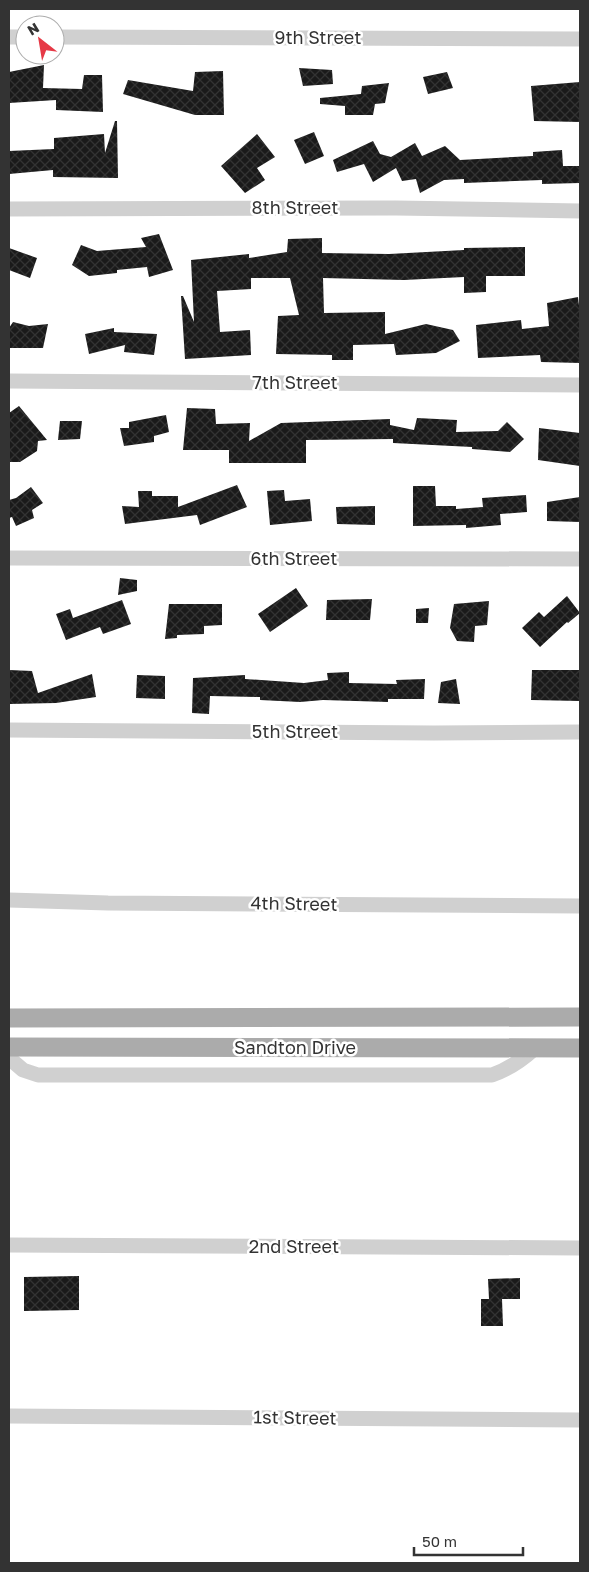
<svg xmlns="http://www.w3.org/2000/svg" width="589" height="1572" viewBox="0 0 589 1572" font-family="'Golos Text',sans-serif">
  <defs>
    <pattern id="building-cross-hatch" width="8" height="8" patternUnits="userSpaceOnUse" patternTransform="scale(1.25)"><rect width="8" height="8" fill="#1a1a1a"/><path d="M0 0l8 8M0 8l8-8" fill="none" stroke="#333"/></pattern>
  </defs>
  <rect width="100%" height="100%" fill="#fff"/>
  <g fill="url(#building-cross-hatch)">
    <polygon points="44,65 43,88 82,89 84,75 102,75 103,112 56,110 56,100 9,103 9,72"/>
    <polygon points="299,68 332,70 333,84 303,86"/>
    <polygon points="223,71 224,115 195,115 123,94 128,80 193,91 195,72"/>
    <polygon points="447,72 453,88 428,94 423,77"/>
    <polygon points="580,82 580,122 534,121 531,86"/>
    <polygon points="389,83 385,103 375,104 373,115 345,115 345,106 320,104 320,98 361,94 362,86"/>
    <polygon points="115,121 117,121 118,178 53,177 53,170 9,174 9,151 54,149 54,138 104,134 105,153"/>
    <polygon points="314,132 324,156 305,164 294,140"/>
    <polygon points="257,134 275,157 257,168 265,180 245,193 221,166"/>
    <polygon points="373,141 380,154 391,157 415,143 422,156 445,146 460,160 533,156 533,152 562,150 563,166 580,166 580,183 542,184 542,180 464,183 464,179 444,180 420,193 416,179 402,181 396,168 373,182 364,164 337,172 333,160"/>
    <polygon points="159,234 173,270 149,277 147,267 117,270 117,273 89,276 72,265 81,245 97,251 146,247 141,238"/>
    <polygon points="322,238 322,253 389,254 464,250 464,248 525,247 525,276 486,276 486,292 464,293 464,277 404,280 323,278 324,313 385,312 385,334 426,324 453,330 460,341 436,353 396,355 394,344 353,345 353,360 332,360 332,355 276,354 278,316 299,315 290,278 251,278 251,289 217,291 220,332 250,330 251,355 185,359 181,296 183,296 194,322 191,260 249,254 249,258 287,252 288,239"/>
    <polygon points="9,248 37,258 30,278 9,270"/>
    <polygon points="578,297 580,314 580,363 541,362 540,355 478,358 476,325 521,320 522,329 549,326 547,303"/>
    <polygon points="13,322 29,326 48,324 43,348 9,348 9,328"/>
    <polygon points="114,328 114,332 157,334 154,355 124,352 125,345 89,354 85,334"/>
    <polygon points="19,406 47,440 38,441 37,451 20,462 9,462 9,413"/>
    <polygon points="187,408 215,409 216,424 250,423 249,441 281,423 390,419 390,425 414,430 417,418 457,420 456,432 498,431 507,422 524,439 510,452 472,449 472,447 393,443 393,439 306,440 306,463 229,463 229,450 183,450"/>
    <polygon points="166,415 169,432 154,436 154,442 124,446 120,428 129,428 129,422"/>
    <polygon points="60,421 82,421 80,439 58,440"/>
    <polygon points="539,428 580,433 580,466 538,460"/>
    <polygon points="237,485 247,507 200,525 197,515 125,524 122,506 139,507 138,491 152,491 152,496 178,496 178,507"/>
    <polygon points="413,486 435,486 436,506 456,506 456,509 483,507 482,498 526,495 527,512 500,514 501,525 466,528 466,525 413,526"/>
    <polygon points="31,487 43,503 32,510 34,518 16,526 12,517 9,518 9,500 16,498"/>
    <polygon points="284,490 285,501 310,499 312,521 270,525 267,491"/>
    <polygon points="580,497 580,522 547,521 547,502"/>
    <polygon points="375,506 375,525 337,524 336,507"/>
    <polygon points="120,578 137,580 137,591 118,595"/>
    <polygon points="296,588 308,606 270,632 258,614"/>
    <polygon points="567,596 580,613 568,623 567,622 540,647 522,628 539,612 544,617"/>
    <polygon points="372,599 370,620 326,620 327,600"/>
    <polygon points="122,600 131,624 103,634 100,627 66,640 56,614 70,609 73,618"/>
    <polygon points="489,601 487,625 475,626 474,642 457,641 450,628 454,604"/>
    <polygon points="169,604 222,604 222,625 204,626 204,634 177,635 177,638 165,639"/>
    <polygon points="429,608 428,623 416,623 416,609"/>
    <polygon points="9,670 32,671 38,693 92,674 96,697 56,703 9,704"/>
    <polygon points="532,670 580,670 580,701 531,700"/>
    <polygon points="349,672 349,683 397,684 396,680 425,679 424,699 388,699 388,702 323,700 300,702 260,700 260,697 210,696 209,714 192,713 193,678 245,675 245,679 304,683 328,680 327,673"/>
    <polygon points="137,675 165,676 165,699 136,698"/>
    <polygon points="456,679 460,704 438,703 441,682"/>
    <polygon points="79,1276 79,1310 24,1311 24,1277"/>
    <polygon points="520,1278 520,1299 502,1299 503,1326 481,1326 481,1299 489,1299 488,1279"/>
  </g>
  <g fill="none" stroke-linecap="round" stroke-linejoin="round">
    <g stroke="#d0d0d0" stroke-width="15">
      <polyline points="9,37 25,37"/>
      <polyline points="55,37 580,39"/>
      <polyline points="9,209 396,208 580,211"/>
      <polyline points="9,381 580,385"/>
      <polyline points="9,558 580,559"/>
      <polyline points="9,730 434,733 580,732"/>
      <polyline points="9,900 108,903 580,906"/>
      <path d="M9,1058L23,1070L38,1075H492C509,1069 521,1061 534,1049"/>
      <polyline points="9,1245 580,1248"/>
      <polyline points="9,1416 580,1420"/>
    </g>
    <g stroke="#ababab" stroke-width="19">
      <polyline points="9,1018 580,1017"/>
      <polyline points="9,1047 580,1048"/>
    </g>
  </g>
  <g text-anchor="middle" stroke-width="5" stroke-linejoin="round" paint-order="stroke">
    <g font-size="18" fill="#333" stroke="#fff">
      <text x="318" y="44">9th Street</text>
      <text x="295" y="214">8th Street</text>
      <text x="295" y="389">7th Street</text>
      <text x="294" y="565">6th Street</text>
      <text x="295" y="738">5th Street</text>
      <text transform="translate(294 904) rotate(1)" y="6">4th Street</text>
      <text x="295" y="1054">Sandton Drive</text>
      <text x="294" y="1253">2nd Street</text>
      <text transform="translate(295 1418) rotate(1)" y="6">1st Street</text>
    </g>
  </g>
  <rect width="589" height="1572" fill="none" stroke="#333333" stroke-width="20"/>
  <g transform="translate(40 40) rotate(329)"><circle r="24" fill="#ffffff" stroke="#adadad"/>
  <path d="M0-4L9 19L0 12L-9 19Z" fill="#e63946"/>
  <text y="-8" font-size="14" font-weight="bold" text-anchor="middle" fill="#333333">N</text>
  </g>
  <path d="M414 1547v8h109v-8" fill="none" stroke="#333333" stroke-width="2.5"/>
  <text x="422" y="1547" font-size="15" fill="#333333" stroke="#ffffff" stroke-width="4" paint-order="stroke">50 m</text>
</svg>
